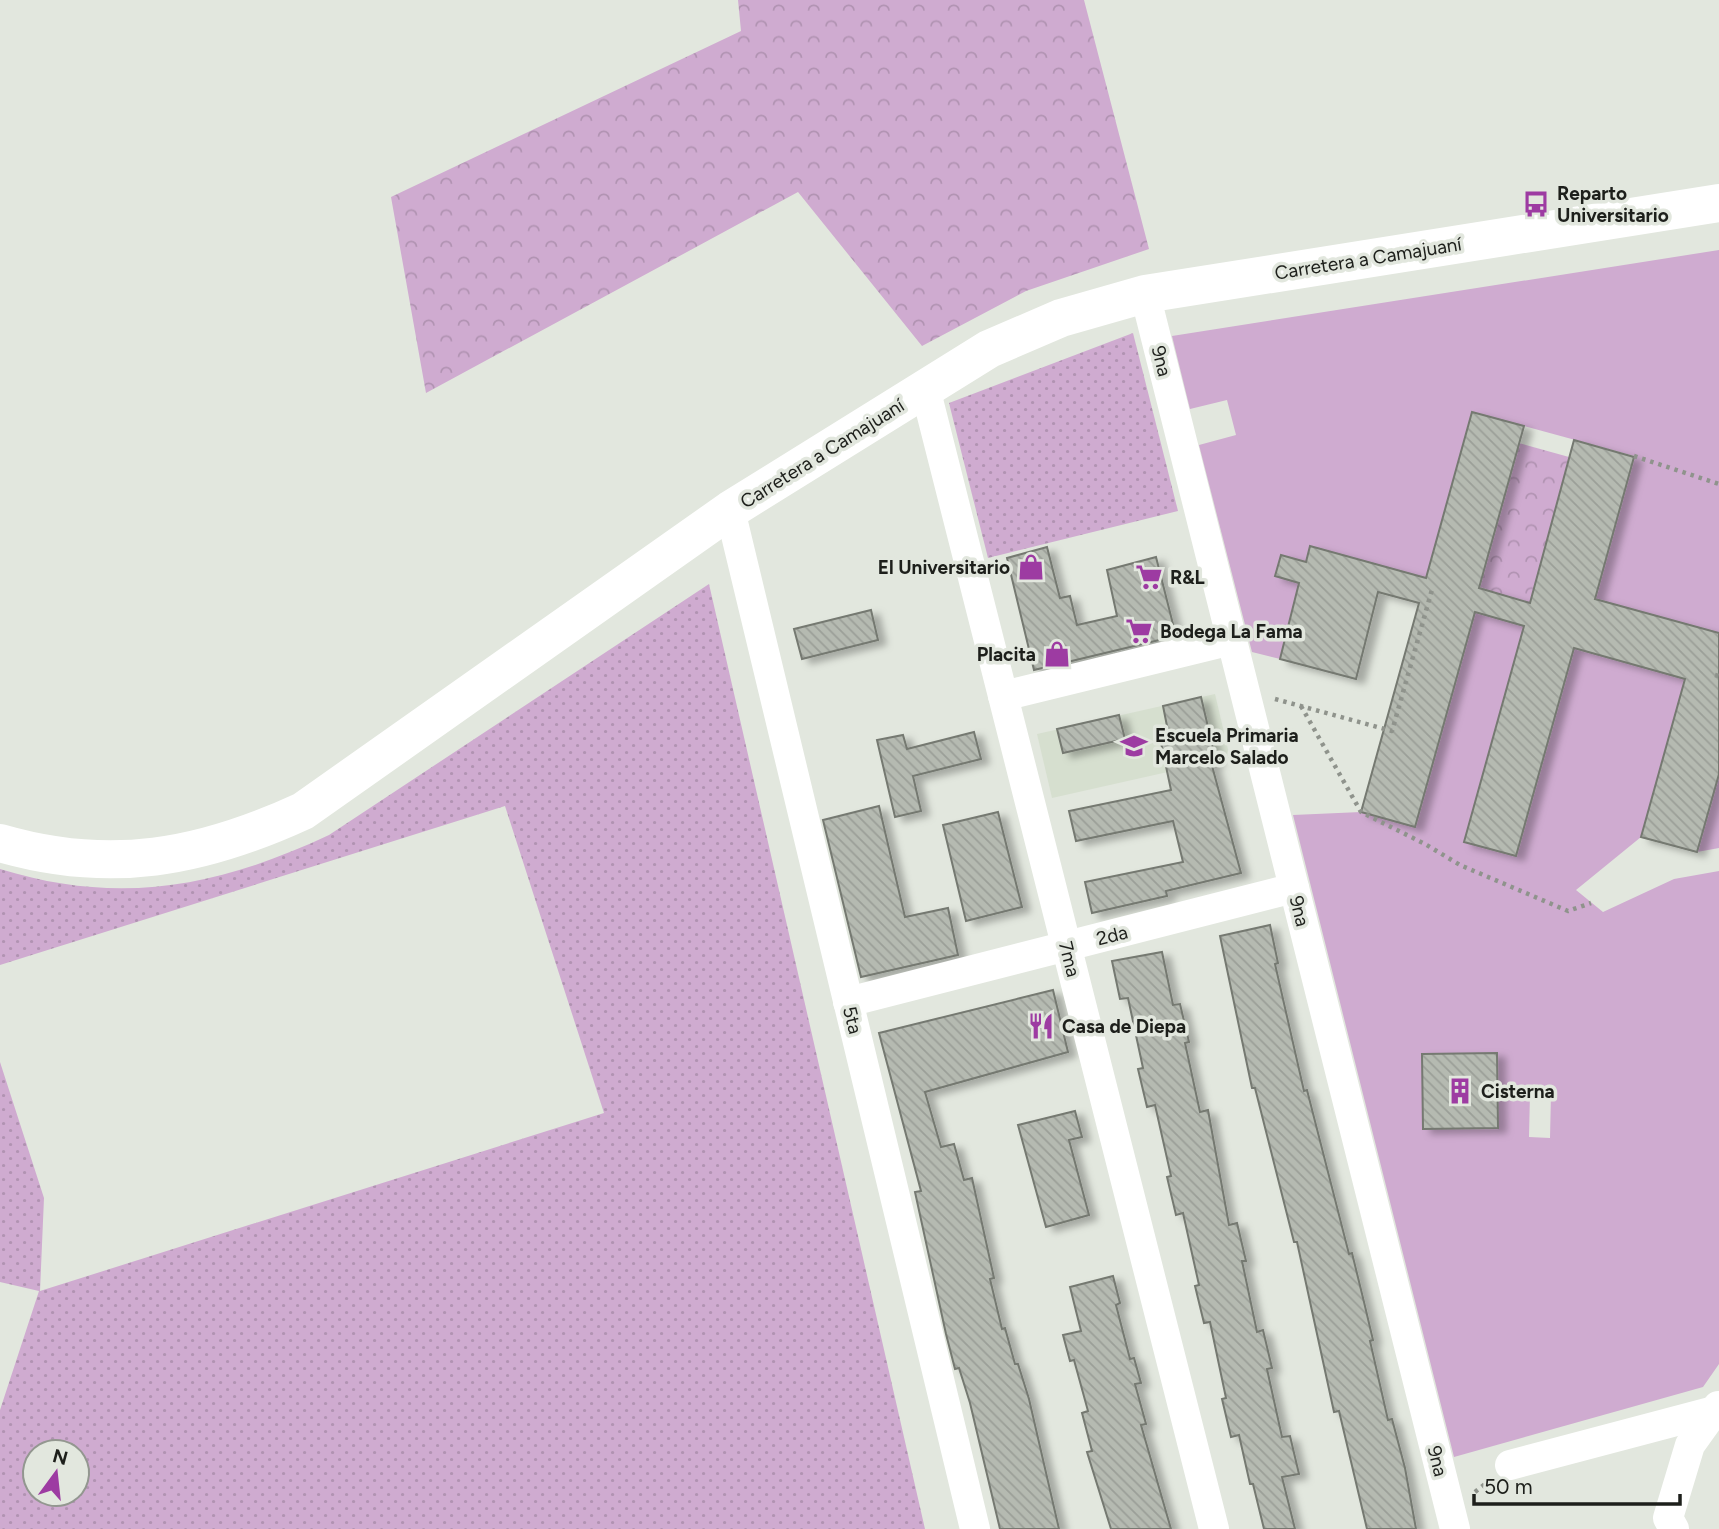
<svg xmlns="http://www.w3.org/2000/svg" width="1719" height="1529" viewBox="0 0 1719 1529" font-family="Figtree,sans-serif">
  <defs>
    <pattern id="grass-dots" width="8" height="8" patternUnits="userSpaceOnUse" patternTransform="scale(1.75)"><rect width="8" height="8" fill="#cfabd0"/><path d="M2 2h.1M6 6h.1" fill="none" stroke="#b193b2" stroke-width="1.8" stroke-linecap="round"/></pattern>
    <pattern id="forest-crowns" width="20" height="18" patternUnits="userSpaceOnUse" patternTransform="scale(1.75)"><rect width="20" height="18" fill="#cfabd0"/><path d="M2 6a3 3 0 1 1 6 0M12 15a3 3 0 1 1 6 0" fill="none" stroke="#b193b2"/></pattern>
    <pattern id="building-back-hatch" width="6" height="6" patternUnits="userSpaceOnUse" patternTransform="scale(1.75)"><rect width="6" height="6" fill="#b5bab1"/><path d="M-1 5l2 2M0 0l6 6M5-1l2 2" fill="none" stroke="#9b9f98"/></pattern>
    <filter id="shadow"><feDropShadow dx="8" dy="4.5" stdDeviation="3.5" flood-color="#0004"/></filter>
  </defs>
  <rect width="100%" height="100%" fill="#e2e7de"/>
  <polygon fill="#d6dfcf" points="1215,694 1230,758 1052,798 1037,734"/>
  <g fill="url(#grass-dots)" fill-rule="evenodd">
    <polygon points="1133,333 1178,511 988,558 949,403"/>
    <path d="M709,584L925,1529H0V1410L39,1291L0,1282V1062L44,1198L40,1291L604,1113L505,806L0,965V869C120,906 218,887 329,835ZM35,1452H77V1494H35Z"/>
  </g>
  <g fill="url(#forest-crowns)">
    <polygon points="738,0 1084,0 1149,249 1026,291 922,346 798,192 426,393 391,197 741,31"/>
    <polygon points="1519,443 1569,457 1530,603 1479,588"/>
  </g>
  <g fill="#cfabd0" fill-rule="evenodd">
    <polygon points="1719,250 1719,633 1595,599 1634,456 1473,412 1426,578 1310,546 1306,562 1281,555 1275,576 1299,583 1280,659 1252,652 1199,445 1236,435 1227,400 1190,409 1172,336"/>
    <path d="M1475,612L1524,626L1464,842L1516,856L1574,648L1685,679L1641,837L1576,890L1603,912L1674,879L1719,871V1364L1703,1387L1454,1457L1293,815L1361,812L1415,827ZM1530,1093L1551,1094L1550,1138L1529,1137Z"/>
    <polygon points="1719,774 1719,848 1697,852"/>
  </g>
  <g fill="url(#building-back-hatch)" stroke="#757971" stroke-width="2" filter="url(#shadow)">
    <polygon points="1472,412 1524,426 1479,588 1530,603 1574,440 1634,457 1595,599 1719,633 1719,774 1697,852 1641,837 1685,679 1574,648 1516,856 1464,842 1524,626 1475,612 1415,827 1361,812 1419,603 1378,592 1356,679 1280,659 1299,583 1275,576 1281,555 1306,562 1310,546 1426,578"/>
    <polygon points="1047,547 1060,598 1070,596 1077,625 1117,616 1107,570 1156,557 1176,636 1034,670 1007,558"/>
    <polygon points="871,610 878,640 802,659 794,629"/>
    <polygon points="1201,697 1216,761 1211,762 1241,873 1166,891 1167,896 1092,913 1085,882 1183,862 1173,821 1076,841 1069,811 1171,790 1160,738 1169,736 1163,706"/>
    <polygon points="1119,715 1125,739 1063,753 1057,729"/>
    <polygon points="974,732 981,759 913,776 921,811 895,817 877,740 903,735 907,749"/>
    <polygon points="879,806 905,917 948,908 958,955 861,977 823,820"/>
    <polygon points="998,812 1022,907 966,921 943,825"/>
    <polygon points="1270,925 1278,963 1275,964 1304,1091 1307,1090 1349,1254 1352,1253 1364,1302 1373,1340 1370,1341 1388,1420 1392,1419 1405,1468 1416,1529 1367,1529 1339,1411 1334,1412 1297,1242 1294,1242 1255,1088 1252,1088 1220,936"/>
    <polygon points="1162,952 1173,1005 1180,1004 1189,1042 1185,1043 1200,1112 1208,1110 1229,1225 1237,1223 1246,1261 1242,1261 1257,1332 1263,1330 1272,1368 1267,1369 1282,1437 1290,1436 1299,1474 1282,1477 1295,1529 1264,1529 1253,1484 1250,1484 1239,1435 1231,1437 1222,1399 1226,1398 1210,1322 1204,1323 1195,1286 1199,1285 1183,1213 1176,1215 1167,1177 1171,1176 1155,1105 1147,1107 1138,1069 1143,1068 1128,998 1120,999 1112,961"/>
    <polygon points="1053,990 1068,1052 925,1092 941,1147 954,1144 964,1180 972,1178 994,1278 990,1279 1002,1329 1005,1328 1015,1364 1018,1364 1029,1399 1059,1529 1000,1529 970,1403 959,1368 955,1369 946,1334 915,1192 921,1191 879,1033"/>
    <polygon points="1497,1053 1498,1128 1423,1129 1422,1054"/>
    <polygon points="1075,1111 1082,1137 1069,1140 1089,1215 1046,1227 1018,1125"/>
    <polygon points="1113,1276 1120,1303 1116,1305 1130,1359 1134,1358 1141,1383 1135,1384 1146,1424 1141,1425 1171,1529 1111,1529 1087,1452 1092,1451 1082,1413 1088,1411 1074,1360 1070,1361 1063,1335 1081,1331 1070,1287"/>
  </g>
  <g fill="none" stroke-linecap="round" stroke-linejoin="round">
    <g stroke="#8f938c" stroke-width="4.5" stroke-dasharray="3.5 5" stroke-linecap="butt">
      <polyline points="1634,456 1719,484"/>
      <polyline points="1715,675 1719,676"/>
      <polyline points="1275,699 1392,731 1433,586"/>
      <polyline points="1301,706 1361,812 1425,844 1460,865 1568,911 1591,903"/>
      <polyline points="1475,1492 1490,1480"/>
    </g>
    <g stroke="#fff" stroke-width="30">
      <polyline points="1145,294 1455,1529"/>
      <polyline points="925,388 1214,1529"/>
      <polyline points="730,510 975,1529"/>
      <polyline points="1003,696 1232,640"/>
      <polyline points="848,1002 1294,888"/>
      <polyline points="1510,1465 1714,1411"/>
      <polyline points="1674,1529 1668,1518 1690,1445 1718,1406"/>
    </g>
    <path stroke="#fff" stroke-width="38" d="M0,843C110,875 201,858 303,811L730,510L989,349L1061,318L1145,294L1719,203"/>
  </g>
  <defs>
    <g id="bus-bare" transform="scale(2.1)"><path d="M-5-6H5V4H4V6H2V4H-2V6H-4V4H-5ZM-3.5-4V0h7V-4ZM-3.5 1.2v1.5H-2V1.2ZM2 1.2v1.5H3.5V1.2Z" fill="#9d3ba2" stroke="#e2e7de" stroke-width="2.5" paint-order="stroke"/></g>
    <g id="shop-bare" transform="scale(2.1)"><path d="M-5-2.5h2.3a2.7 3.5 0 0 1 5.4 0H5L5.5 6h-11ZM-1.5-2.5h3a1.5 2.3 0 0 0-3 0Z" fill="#9d3ba2" stroke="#e2e7de" stroke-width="2.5" paint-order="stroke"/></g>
    <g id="supermarket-bare" transform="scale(2.1)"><path d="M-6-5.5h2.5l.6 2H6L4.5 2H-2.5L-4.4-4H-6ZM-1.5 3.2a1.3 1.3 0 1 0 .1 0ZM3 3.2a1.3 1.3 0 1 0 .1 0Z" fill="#9d3ba2" stroke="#e2e7de" stroke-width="2.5" paint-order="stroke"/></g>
    <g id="school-bare" transform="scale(2.1)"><path d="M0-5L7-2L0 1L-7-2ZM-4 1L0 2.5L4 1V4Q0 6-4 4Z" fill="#9d3ba2" stroke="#e2e7de" stroke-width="2.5" paint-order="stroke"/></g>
    <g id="restaurant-bare" transform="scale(2.1)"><path d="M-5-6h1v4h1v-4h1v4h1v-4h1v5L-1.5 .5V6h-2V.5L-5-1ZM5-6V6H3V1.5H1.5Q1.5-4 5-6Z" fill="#9d3ba2" stroke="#e2e7de" stroke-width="2.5" paint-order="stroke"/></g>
    <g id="building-bare" transform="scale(2.1)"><path d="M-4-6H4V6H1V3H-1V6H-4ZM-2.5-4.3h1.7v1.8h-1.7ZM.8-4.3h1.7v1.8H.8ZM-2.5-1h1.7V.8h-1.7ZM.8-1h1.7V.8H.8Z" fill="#9d3ba2" stroke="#e2e7de" stroke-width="2.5" paint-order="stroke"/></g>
  </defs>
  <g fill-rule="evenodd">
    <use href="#bus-bare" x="1536" y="204"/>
    <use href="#shop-bare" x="1031" y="567"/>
    <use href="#supermarket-bare" x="1149" y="577"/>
    <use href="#supermarket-bare" x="1139" y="631"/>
    <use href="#shop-bare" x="1057" y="654"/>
    <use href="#school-bare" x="1134" y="746"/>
    <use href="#restaurant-bare" x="1041" y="1026"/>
    <use href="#building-bare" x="1460" y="1091"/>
  </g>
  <g text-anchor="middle" stroke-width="7" stroke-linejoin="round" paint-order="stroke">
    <g font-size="19" font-weight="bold" fill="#1d1f1b" stroke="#e2e7de" text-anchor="start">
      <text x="1557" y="200">Reparto<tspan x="1557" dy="22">Universitario</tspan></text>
      <text x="1010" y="574" text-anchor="end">El Universitario</text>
      <text x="1170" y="584">R&amp;L</text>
      <text x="1160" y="638">Bodega La Fama</text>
      <text x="1036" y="661" text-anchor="end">Placita</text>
      <text x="1155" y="742">Escuela Primaria<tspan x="1155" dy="22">Marcelo Salado</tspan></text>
      <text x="1062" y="1033">Casa de Diepa</text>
      <text x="1481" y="1098">Cisterna</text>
    </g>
    <g font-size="19" fill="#1d1f1b" stroke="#e2e7de">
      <text transform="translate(1368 258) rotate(-9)" y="7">Carretera a Camajuaní</text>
      <text transform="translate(1162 361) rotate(76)" y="7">9na</text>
      <text transform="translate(822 453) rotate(-32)" y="7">Carretera a Camajuaní</text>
      <text transform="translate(1300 911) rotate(76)" y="7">9na</text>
      <text transform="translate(1112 935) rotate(-14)" y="7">2da</text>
      <text transform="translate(1070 959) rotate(76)" y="7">7ma</text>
      <text transform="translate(853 1020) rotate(76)" y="7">5ta</text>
      <text transform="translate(1438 1461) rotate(76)" y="7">9na</text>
    </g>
  </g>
  <g transform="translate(56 1473) rotate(15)"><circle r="33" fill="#e2e7de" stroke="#939790" stroke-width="2"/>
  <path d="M0-5L12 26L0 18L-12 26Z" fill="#9d3ba2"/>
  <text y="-10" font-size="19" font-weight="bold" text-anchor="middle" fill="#1d1f1b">N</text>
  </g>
  <path d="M1474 1494v10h206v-10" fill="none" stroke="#1d1f1b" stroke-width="3.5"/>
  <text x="1484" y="1494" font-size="21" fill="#1d1f1b" stroke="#e2e7de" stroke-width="5" paint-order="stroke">50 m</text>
</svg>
